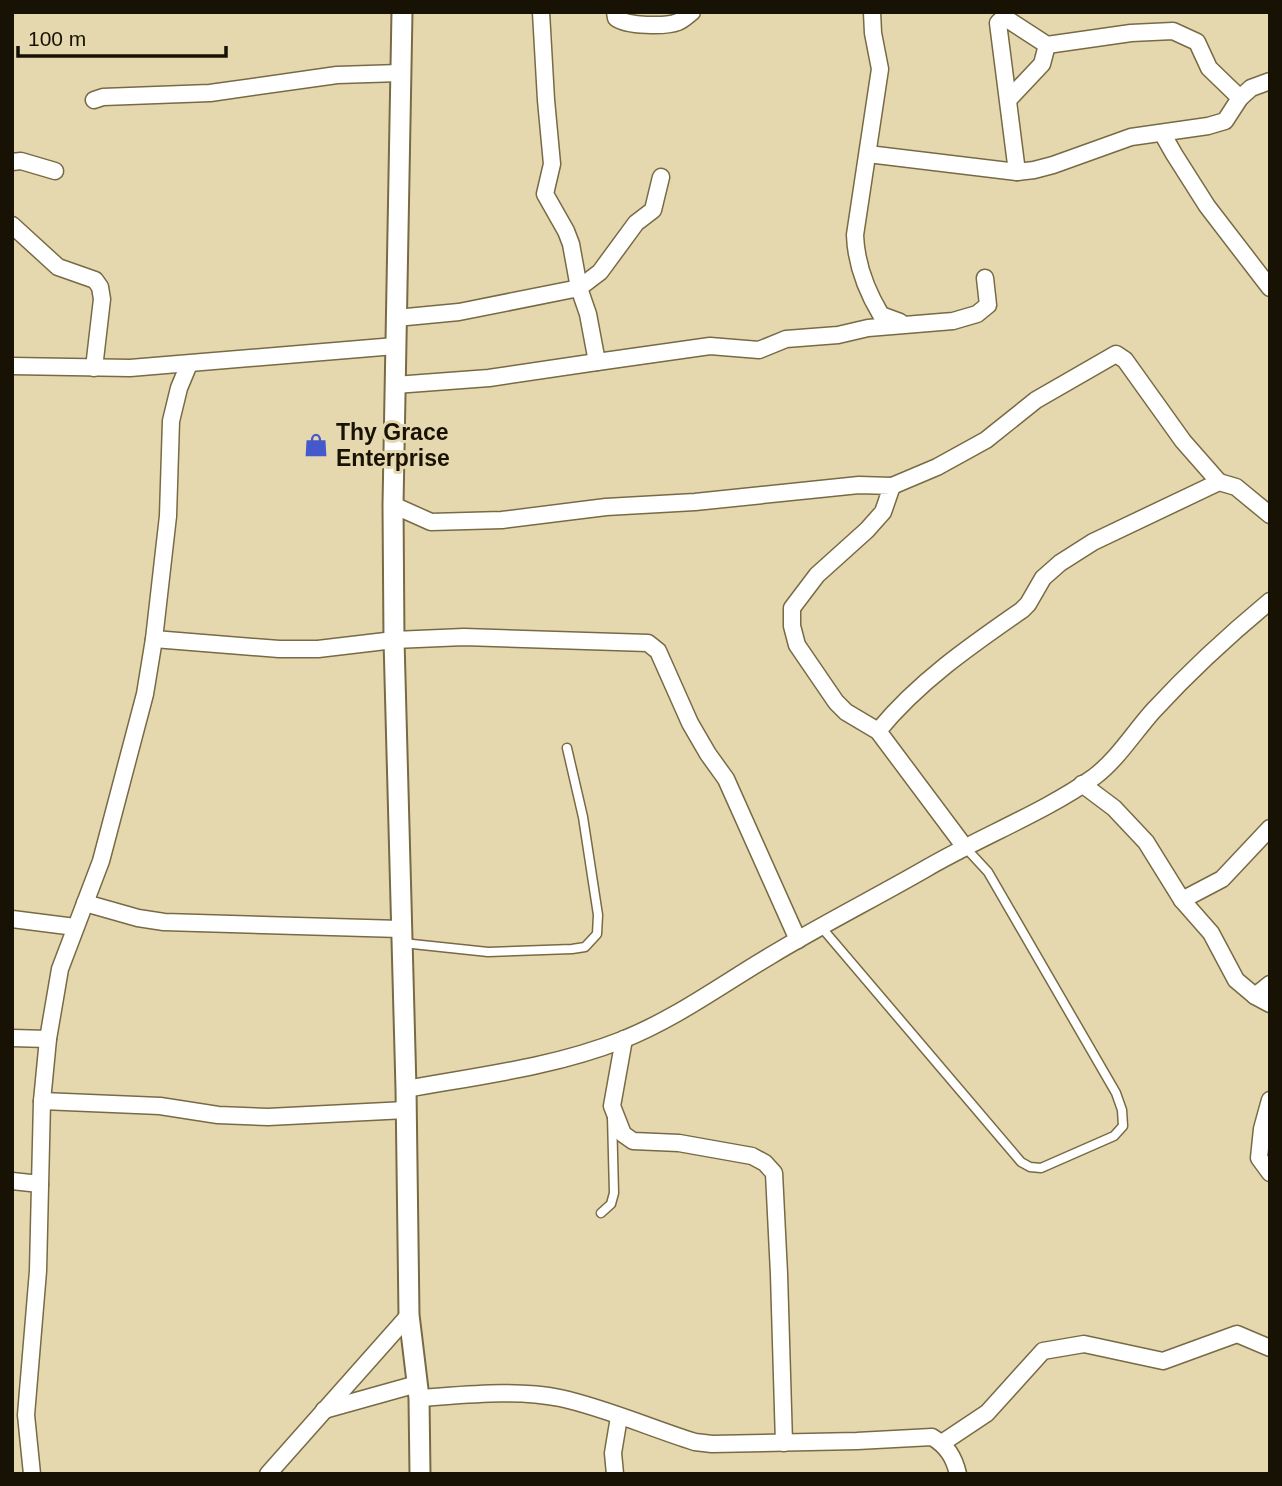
<svg xmlns="http://www.w3.org/2000/svg" width="1282" height="1486" viewBox="0 0 1282 1486" font-family="Helvetica,sans-serif">
  <rect width="100%" height="100%" fill="#e6d8ae"/>
  <g fill="none" stroke-linecap="round" stroke-linejoin="round">
    <g stroke="#776a44" stroke-width="11">
      <g id="service">
        <polyline points="822,928 1021,1162 1030,1167 1041,1168 1114,1136 1123,1126 1122,1110 1116,1093 988,872 964,846"/>
        <polyline points="403,943 488,952 572,949 585,947 597,934 598,915 583,817 567,748"/>
        <polyline points="601,1213 611,1204 614,1193 612,1116"/>
      </g>
    </g>
    <g stroke="#776a44" stroke-width="19">
      <g id="minor">
        <polyline points="541,12 546,100 552,164 545,194 566,231 571,244 579,288 588,314 597,362 710,346 759,350 786,339 838,335 868,328 953,321 977,314 988,305 985,278"/>
        <path d="M615,12L616,18C627,26 665,27 678,22C683,20 687,16 692,12"/>
        <path d="M872,12L873,33L880,69L855,235C856,264 866,290 881,315L900,322"/>
        <polyline points="1009,99 1042,64 1047,45"/>
        <polyline points="94,100 103,97 210,93 337,75 400,73"/>
        <polyline points="1162,133 1174,154 1207,206 1270,288"/>
        <polyline points="868,154 1017,172 1034,170 1053,165 1131,137 1208,126 1225,121 1240,98 1251,88 1270,81"/>
        <polyline points="12,162 21,161 55,171"/>
        <polyline points="1017,172 998,23 1002,19 1007,19 1047,45 1131,33 1173,31 1197,42 1209,68 1240,98"/>
        <polyline points="12,225 58,267 95,280 100,287 102,299 94,368"/>
        <polyline points="396,318 459,312 579,288 600,272 636,223 653,210 661,177"/>
        <polyline points="12,366 130,368 395,346"/>
        <polyline points="395,385 489,378 597,362"/>
        <polyline points="892,486 937,467 986,440 1036,400 1116,354 1125,360 1183,441 1219,482"/>
        <polyline points="393,505 431,522 502,520 606,507 695,502 859,485 892,486 883,512 867,530 817,575 792,608 792,626 797,645 836,702 846,712 878,731 964,846"/>
        <polyline points="154,639 279,649 318,649 394,640 464,637 648,643 658,651 690,723 708,754 726,779 798,940"/>
        <path d="M878,731C918,682 970,646 1022,610L1028,604L1043,578L1060,563L1093,542L1219,482L1236,487L1270,515"/>
        <polyline points="1082,784 1114,808 1146,842 1182,900 1211,933 1236,980 1255,996 1270,1004"/>
        <polyline points="1182,900 1222,879 1270,828"/>
        <polyline points="85,903 138,918 164,922 400,929"/>
        <polyline points="12,919 75,927"/>
        <polyline points="1255,996 1270,984"/>
        <polyline points="12,1038 48,1039"/>
        <polyline points="624,1039 612,1106 623,1134 633,1141 679,1143 752,1156 765,1163 774,1173 779,1274 784,1443"/>
        <path d="M406,1089C478,1076 554,1067 622,1040C675,1019 721,985 770,956C821,925 875,898 927,868C980,837 1045,812 1094,777C1118,759 1134,732 1154,710C1190,671 1229,635 1270,601"/>
        <polyline points="1270,1100 1262,1129 1259,1158 1270,1173"/>
        <polyline points="42,1101 160,1106 218,1115 268,1117 406,1110"/>
        <polyline points="12,1181 40,1184"/>
        <path d="M419,1398C465,1395 515,1389 560,1398C606,1408 650,1428 695,1442L712,1444L857,1441L932,1437C947,1446 954,1457 958,1474"/>
        <polyline points="324,1410 417,1384"/>
        <polyline points="942,1443 987,1413 1043,1351 1084,1344 1163,1361 1237,1334 1270,1348"/>
        <polyline points="32,1474 26,1415 38,1271 42,1101 48,1039 60,969 101,861 145,694 154,639 168,516 171,421 179,388 189,364"/>
        <polyline points="268,1474 409,1315"/>
        <polyline points="615,1474 613,1453 619,1417"/>
      </g>
    </g>
    <g stroke="#776a44" stroke-width="23">
      <polyline id="tertiary" points="402,12 393,505 394,640 406,1089 409,1315 419,1398 420,1474"/>
    </g>
    <use href="#service" stroke="#fff" stroke-width="8"/>
    <use href="#minor" stroke="#fff" stroke-width="16"/>
    <use href="#tertiary" stroke="#fff" stroke-width="19"/>
  </g>
  <defs>
    <g id="shop-bare" transform="scale(1.89)"><path d="M-5-2.5h2.3a2.7 3.5 0 0 1 5.4 0H5L5.5 6h-11ZM-1.5-2.5h3a1.5 2.3 0 0 0-3 0Z" fill="#4559cd" stroke="#e6d8ae" stroke-width="2.5" paint-order="stroke"/></g>
  </defs>
  <g fill-rule="evenodd">
    <use href="#shop-bare" x="316" y="445"/>
  </g>
  <g text-anchor="middle" stroke-width="6" stroke-linejoin="round" paint-order="stroke">
    <g font-size="23" font-weight="bold" fill="#171204" stroke="#e6d8ae" text-anchor="start">
      <text x="336" y="440">Thy Grace<tspan x="336" dy="26">Enterprise</tspan></text>
    </g>
  </g>
  <rect width="1282" height="1486" fill="none" stroke="#171204" stroke-width="28"/>
  <path d="M18 46v10h208v-10" fill="none" stroke="#171204" stroke-width="3.5"/>
  <text x="28" y="46" font-size="21" fill="#171204" stroke="#e6d8ae" stroke-width="5" paint-order="stroke">100 m</text>
</svg>
